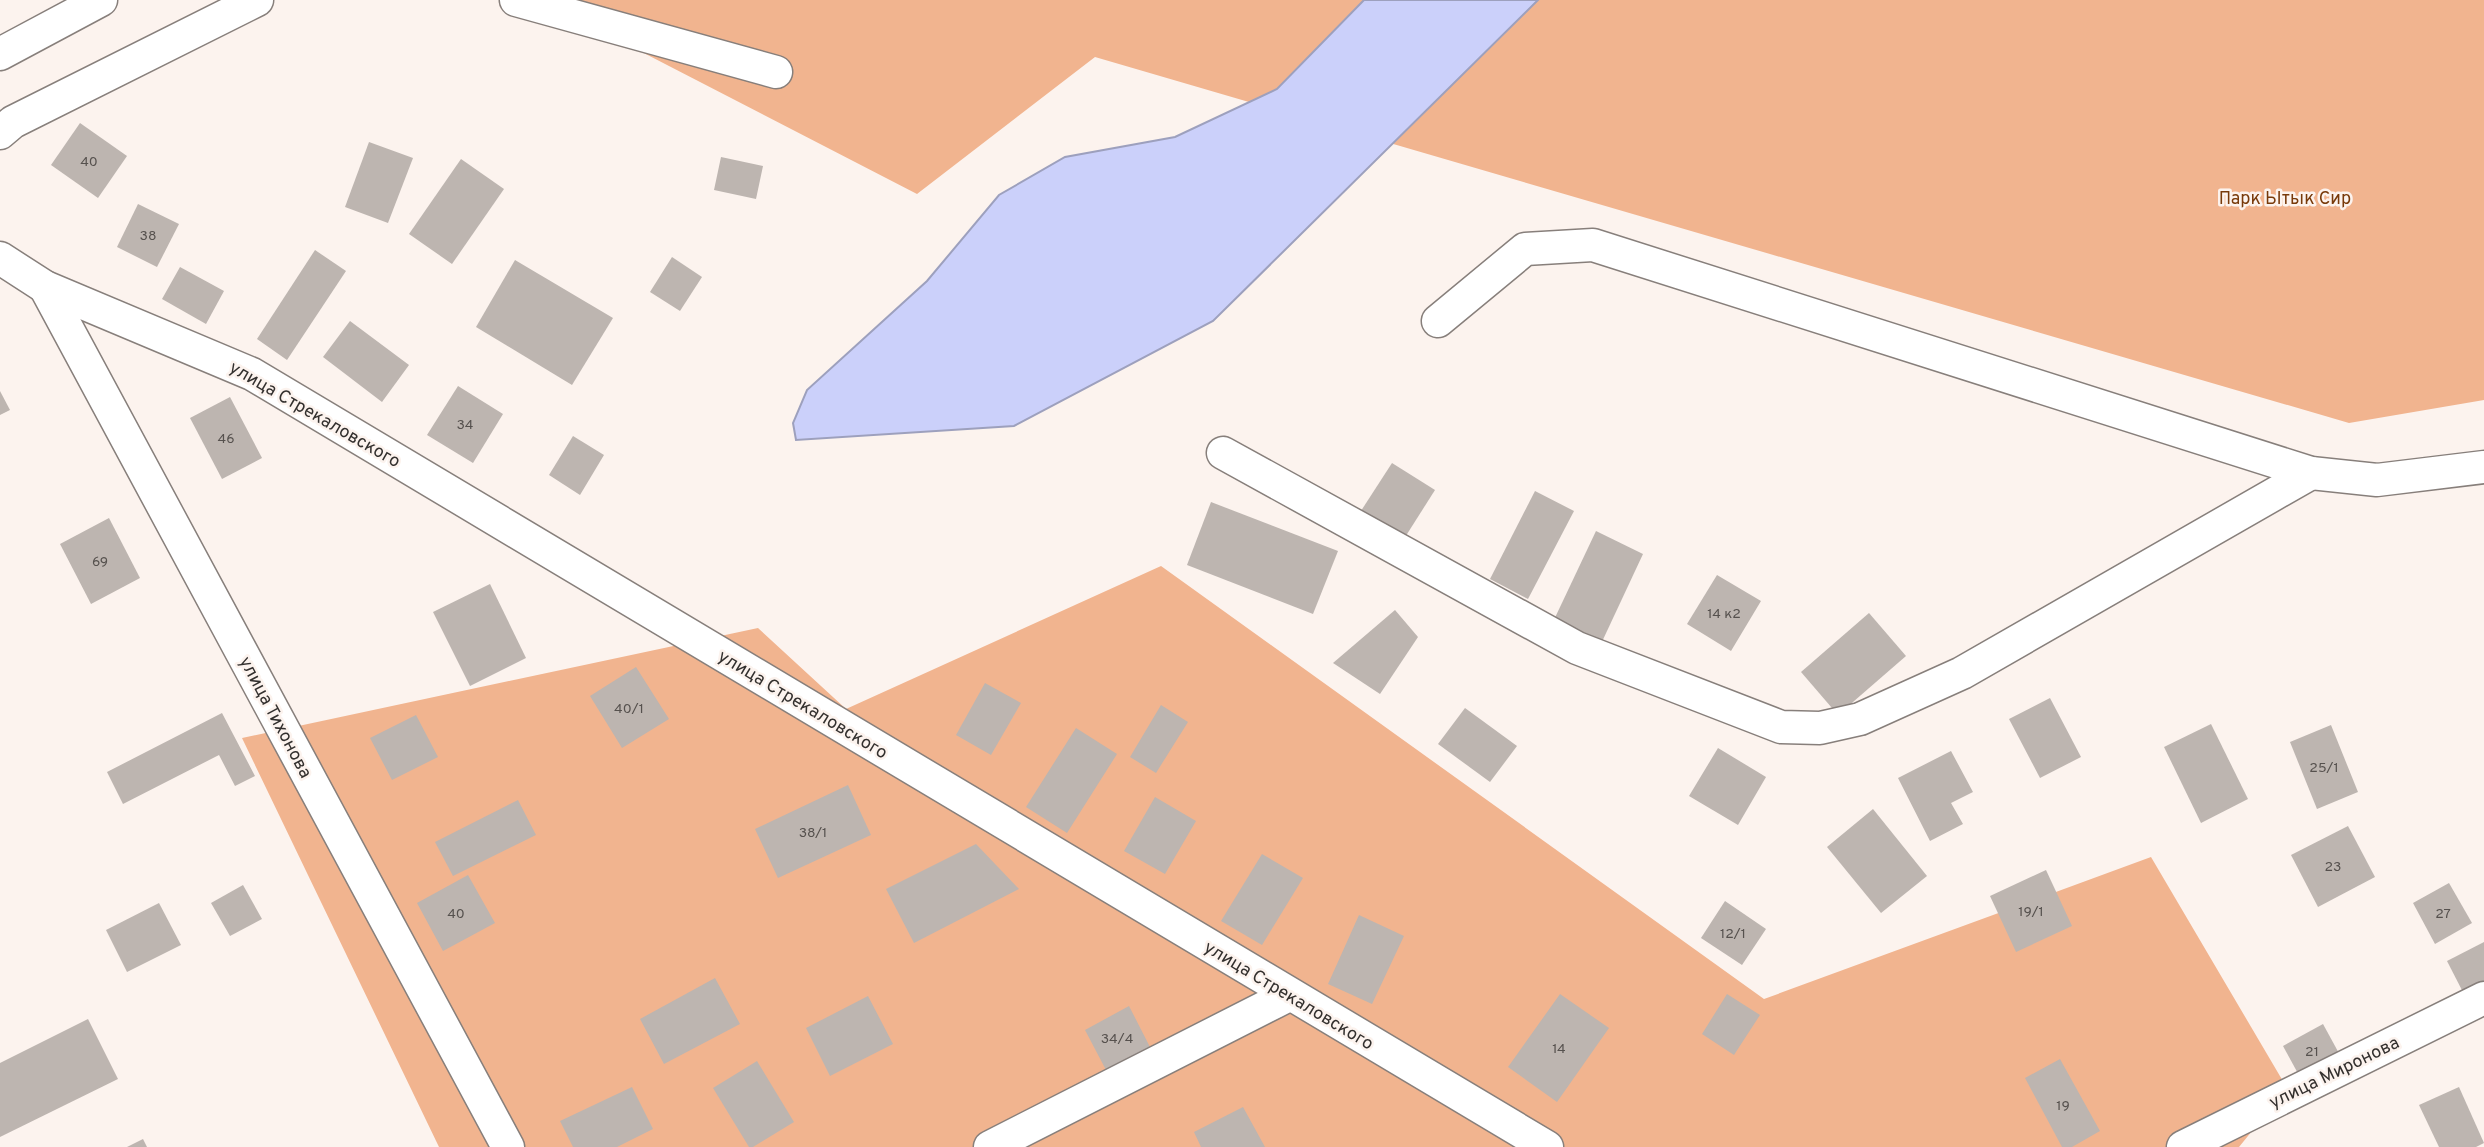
<svg xmlns="http://www.w3.org/2000/svg" width="2484" height="1147" viewBox="0 0 2484 1147" font-family="Overpass,sans-serif">
  <rect width="100%" height="100%" fill="#fcf3ee"/>
  <g fill="#f1b48f">
    <polygon points="541,0 2484,0 2484,400 2349,423 1095,57 917,194"/>
    <polygon points="1161,566 1764,999 2151,857 2287,1088 2239,1147 439,1147 242,738 758,628 846,709"/>
  </g>
  <polygon fill="#cbd0fa" stroke="#9da0bd" stroke-width="2" points="1364,0 1538,0 1213,321 1014,426 796,440 793,423 807,390 927,281 999,195 1065,157 1175,137 1277,89"/>
  <g fill="#bdb5b0">
    <polygon points="80,123 127,156 98,198 51,165"/>
    <polygon points="369,142 413,158 388,223 345,207"/>
    <polygon points="721,157 763,166 756,199 714,190"/>
    <polygon points="461,159 504,189 452,264 409,234"/>
    <polygon points="138,204 179,224 157,267 117,247"/>
    <polygon points="315,250 346,271 287,360 257,339"/>
    <polygon points="672,257 702,277 680,311 650,292"/>
    <polygon points="515,260 613,318 572,385 476,327"/>
    <polygon points="180,267 224,291 206,324 162,299"/>
    <polygon points="350,321 409,365 382,402 323,357"/>
    <polygon points="458,386 503,414 473,463 427,435"/>
    <polygon points="0,391 10,410 0,415"/>
    <polygon points="230,397 262,458 222,479 190,418"/>
    <polygon points="573,436 604,455 580,495 549,475"/>
    <polygon points="1392,463 1435,490 1402,542 1359,514"/>
    <polygon points="1535,491 1574,511 1528,599 1490,579"/>
    <polygon points="1211,502 1338,551 1313,614 1187,565"/>
    <polygon points="109,518 140,578 91,604 60,544"/>
    <polygon points="1596,531 1643,554 1600,646 1552,624"/>
    <polygon points="1717,575 1761,601 1731,651 1687,624"/>
    <polygon points="490,584 526,658 470,686 433,612"/>
    <polygon points="1395,610 1418,637 1380,694 1333,663"/>
    <polygon points="1869,613 1906,656 1838,715 1801,672"/>
    <polygon points="636,667 669,719 622,748 590,696"/>
    <polygon points="985,683 1021,703 991,755 956,735"/>
    <polygon points="2050,698 2081,757 2040,778 2009,719"/>
    <polygon points="1161,705 1188,722 1156,773 1130,757"/>
    <polygon points="1465,708 1517,746 1490,782 1438,744"/>
    <polygon points="222,713 255,776 235,786 219,755 123,804 107,772"/>
    <polygon points="416,715 438,757 392,780 370,738"/>
    <polygon points="2211,724 2248,799 2201,823 2164,747"/>
    <polygon points="2331,725 2358,792 2317,809 2290,742"/>
    <polygon points="1076,728 1117,754 1067,833 1026,807"/>
    <polygon points="1718,748 1766,777 1738,825 1689,796"/>
    <polygon points="1951,751 1973,792 1951,803 1963,824 1930,841 1898,778"/>
    <polygon points="848,785 871,835 778,878 755,829"/>
    <polygon points="1155,797 1196,821 1165,874 1124,851"/>
    <polygon points="518,800 536,835 453,876 435,842"/>
    <polygon points="1873,809 1927,876 1881,913 1827,847"/>
    <polygon points="2348,826 2375,877 2318,907 2291,855"/>
    <polygon points="976,844 1019,889 914,943 886,889"/>
    <polygon points="1262,854 1303,878 1262,945 1221,921"/>
    <polygon points="2046,870 2072,926 2016,952 1990,896"/>
    <polygon points="468,875 495,923 443,951 417,903"/>
    <polygon points="2449,883 2472,923 2435,944 2413,903"/>
    <polygon points="243,885 262,919 230,936 211,903"/>
    <polygon points="1725,901 1766,929 1742,965 1701,938"/>
    <polygon points="159,903 181,945 127,972 106,930"/>
    <polygon points="1359,915 1404,936 1372,1004 1328,984"/>
    <polygon points="2484,942 2484,991 2467,1000 2447,961"/>
    <polygon points="715,978 740,1024 664,1064 640,1019"/>
    <polygon points="1560,994 1609,1028 1557,1102 1508,1067"/>
    <polygon points="1727,994 1760,1015 1734,1055 1702,1034"/>
    <polygon points="868,996 893,1044 830,1076 806,1028"/>
    <polygon points="1129,1006 1150,1047 1106,1070 1085,1030"/>
    <polygon points="88,1019 118,1079 0,1137 0,1063"/>
    <polygon points="2323,1024 2341,1057 2301,1079 2283,1046"/>
    <polygon points="2060,1059 2100,1131 2072,1147 2062,1147 2025,1078"/>
    <polygon points="757,1061 794,1122 753,1147 749,1147 713,1088"/>
    <polygon points="632,1087 653,1129 617,1147 573,1147 560,1121"/>
    <polygon points="2459,1087 2484,1143 2476,1147 2439,1147 2419,1105"/>
    <polygon points="1243,1107 1265,1147 1201,1147 1194,1132"/>
    <polygon points="143,1139 147,1147 127,1147"/>
  </g>
  <g fill="none" stroke-linecap="round" stroke-linejoin="round">
    <g stroke="#877f7b" stroke-width="35">
      <g id="minor">
        <polyline points="516,0 776,72"/>
        <polyline points="0,54 101,0"/>
        <polyline points="0,133 13,122 257,0"/>
        <polyline points="0,258 45,287 252,374 1547,1147"/>
        <polyline points="45,287 508,1147"/>
        <polyline points="1438,321 1525,249 1593,245 2311,473 2377,480 2484,467"/>
        <polyline points="1223,453 1577,648 1781,727 1820,728 1860,719 1962,673 2311,473"/>
        <polyline points="990,1147 1289,995"/>
        <polyline points="2183,1147 2484,998"/>
      </g>
    </g>
    <use href="#minor" stroke="#fff" stroke-width="32"/>
  </g>
  <g text-anchor="middle" stroke-width="5" stroke-linejoin="round" paint-order="stroke">
    <g font-size="14" fill="#56514e">
      <text x="89" y="166">40</text>
      <text x="148" y="240">38</text>
      <text x="465" y="429">34</text>
      <text x="226" y="443">46</text>
      <text x="100" y="566">69</text>
      <text x="1724" y="618">14 к2</text>
      <text x="629" y="713">40/1</text>
      <text x="2324" y="772">25/1</text>
      <text x="813" y="837">38/1</text>
      <text x="2333" y="871">23</text>
      <text x="2031" y="916">19/1</text>
      <text x="456" y="918">40</text>
      <text x="2443" y="918">27</text>
      <text x="1733" y="938">12/1</text>
      <text x="1117" y="1043">34/4</text>
      <text x="1559" y="1053">14</text>
      <text x="2312" y="1056">21</text>
      <text x="2063" y="1110">19</text>
    </g>
    <g font-size="18" fill="#783a0a" stroke="#fcf3ee">
      <text x="2285" y="204">Парк Ытык Сир</text>
    </g>
    <g font-size="18" fill="#33302e" stroke="#fcf3ee">
      <text transform="translate(315 414) rotate(30)" y="6">улица Стрекаловского</text>
      <text transform="translate(803 704) rotate(31)" y="6">улица Стрекаловского</text>
      <text transform="translate(276 717) rotate(62)" y="6">улица Тихонова</text>
      <text transform="translate(1289 995) rotate(31)" y="6">улица Стрекаловского</text>
      <text transform="translate(2334 1072) rotate(-26)" y="6">улица Миронова</text>
    </g>
  </g>
</svg>
